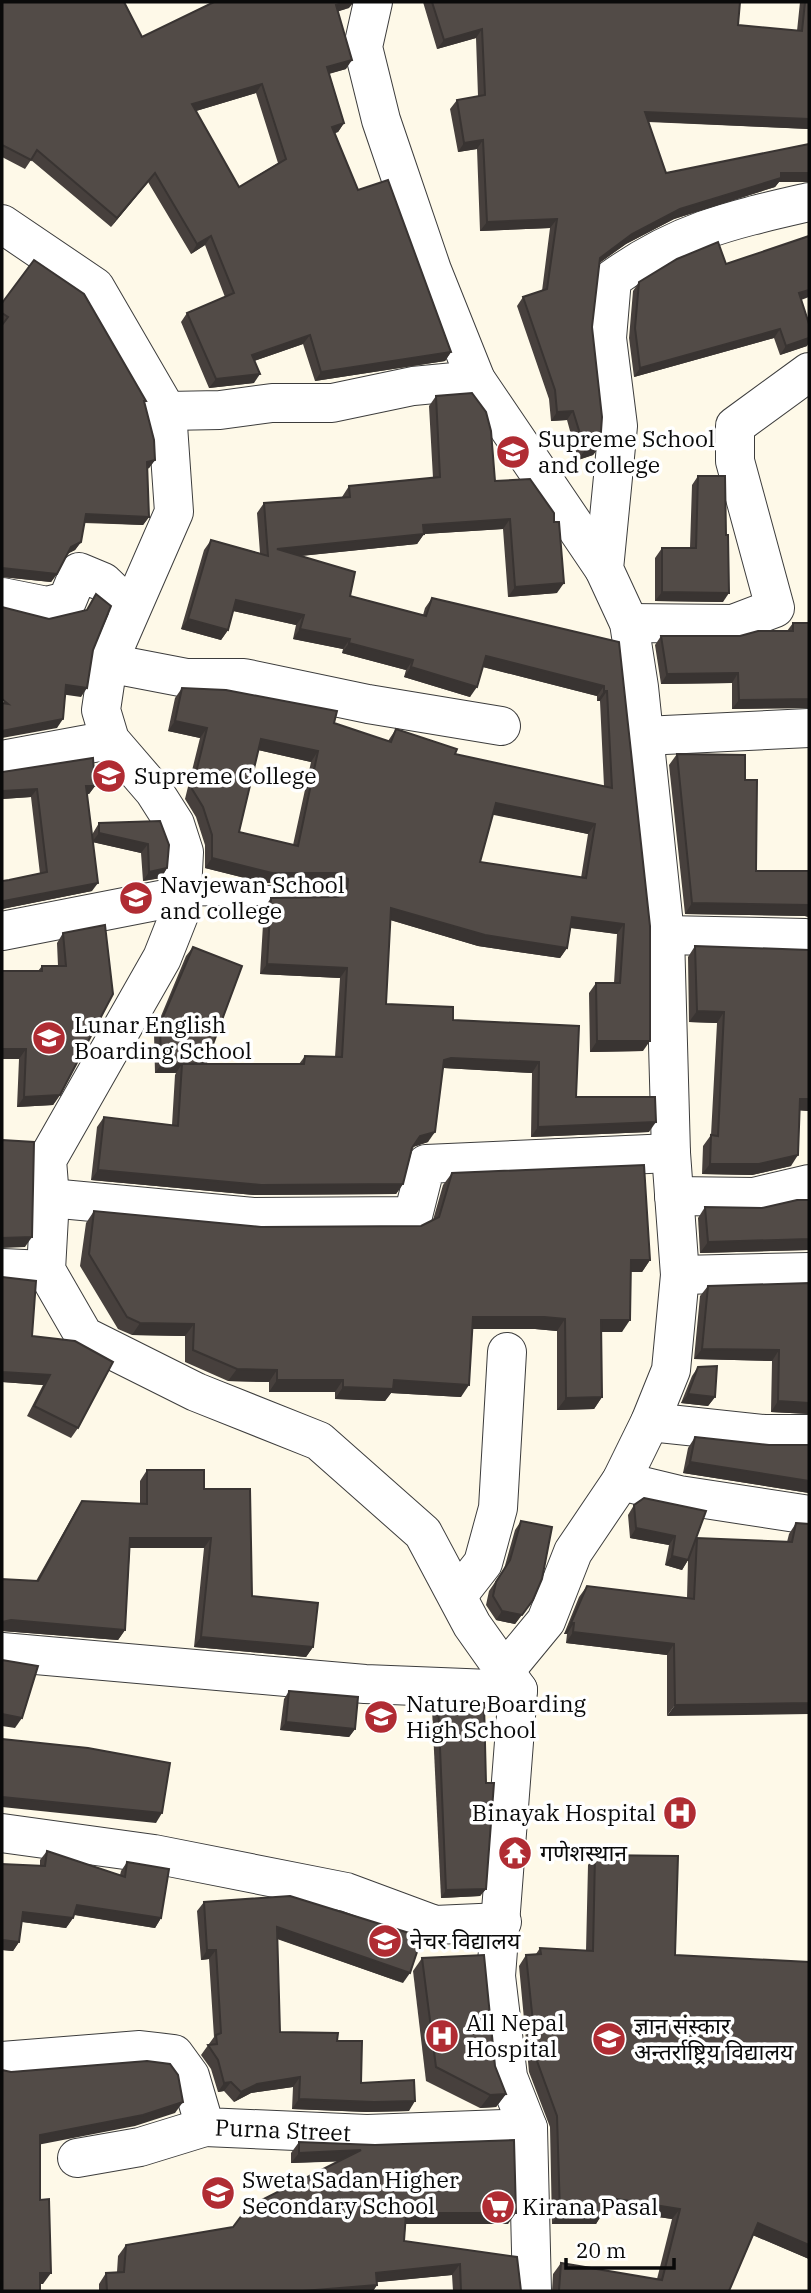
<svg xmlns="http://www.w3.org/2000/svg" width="811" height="2293" viewBox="0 0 811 2293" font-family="'IBM Plex Serif','Noto Sans Devanagari',serif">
  <rect width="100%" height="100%" fill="#fef9e8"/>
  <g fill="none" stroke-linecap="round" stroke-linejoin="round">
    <g stroke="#3d3d3d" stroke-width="21">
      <polyline id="service" points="181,896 330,895"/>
    </g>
    <g stroke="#3d3d3d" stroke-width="40">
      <g id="minor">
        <polyline points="373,2 363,47 381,120 432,270 476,380 604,569"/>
        <polyline points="2,224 95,287 167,411 174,512 108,663 101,710 110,740 154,791 175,824 184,852 181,910 162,958 47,1160 50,1198 46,1270 84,1336 196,1392 319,1441 423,1533 472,1625 518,1690 496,1976 508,2077 528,2128 532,2291"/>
        <polyline points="167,411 220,410 272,403 332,403 413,386 476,380"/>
        <polyline points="2,597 47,606 67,601 79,572 103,582 130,608"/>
        <polyline points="629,623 733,624 775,608 735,461 735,426 809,372"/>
        <polyline points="108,663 186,678 244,678 368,704 501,726"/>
        <polyline points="644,736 809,728"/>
        <polyline points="2,760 110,740"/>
        <polyline points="2,931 181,896"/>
        <polyline points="665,935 805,938 809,941"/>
        <polyline points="674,1196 754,1197 809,1184"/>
        <polyline points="50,1198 253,1217 413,1216 426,1164 671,1153"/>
        <polyline points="2,1268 46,1270"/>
        <polyline points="680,1275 809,1272"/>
        <polyline points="650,1422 764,1434 809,1434"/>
        <polyline points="621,1481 679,1495 809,1515"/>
        <polyline points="458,1595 483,1563 498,1508 507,1352"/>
        <polyline points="2,1652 365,1684 518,1690"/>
        <path d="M504,1672L546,1621L573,1552L621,1481L650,1422L671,1370L680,1275L671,1153L665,935L639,687L629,623L604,569L618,426L607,338L612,279C679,231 731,220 809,202"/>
        <polyline points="2,1833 154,1854 346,1892 435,1925 502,1922"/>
        <path id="s1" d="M2,2061L140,2050L174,2054L190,2076L205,2127L367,2134L528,2128"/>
        <polyline points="77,2158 140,2147 205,2127"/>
      </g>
    </g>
    <use href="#service" stroke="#fff" stroke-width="19"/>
    <use href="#minor" stroke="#fff" stroke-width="38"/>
  </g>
  <g fill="#47403d" fill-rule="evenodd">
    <path d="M2,2L142,37L349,8L338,11L346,69L329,74L344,123L338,132L335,133L358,190L451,352L445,361L315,381L303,344L254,361V383L209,388L181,322L187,313L225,297L205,245L191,254L148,182L111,227L31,160L25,169L2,157ZM256,93L278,163L239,187L196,111Z"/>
    <polygon points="423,2 740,2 738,25 797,31 800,2 809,2 809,129 648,122 666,173 809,182 779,182 775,187 674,219 626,244 599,263 592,327 600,446 593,455 578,460 567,420 551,421 549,399 517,306 523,297 542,291 550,228 480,231 477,149 458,152 450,109 457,100 478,96 476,38 437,49"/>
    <polygon points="726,264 801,300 807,346 780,355 774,338 634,377 629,338 633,291 639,282"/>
    <polygon points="2,303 144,404 155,460 149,468 147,469 149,517 143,525 84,523 81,542 75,550 67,554 57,574 51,582 2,577"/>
    <path d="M436,396L495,481L557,593L508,597L503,529L424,534L417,544L301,556L350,596L423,615L425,608L432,598L619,642L643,1051L590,1052L589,993L596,983H614L617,934L570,928L567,948L560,958L478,946L390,920L386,1004L453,1020L579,1026L576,1097L649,1132L531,1137L532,1073L444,1068L443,1069L428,1142L413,1147L403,1184L396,1194L254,1195L91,1180L97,1127L104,1117L172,1125L175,1075L176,1073H155L154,1033L186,956L193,947L205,1064H299L305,1056L335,1057L340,978L260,974L264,908L271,898L338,897L341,895V889L330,883H265L205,868V845L196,817L185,799L200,738L168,731L175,698L182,688L334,723L388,741L396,729L455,754L604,786L600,701H597V696L483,667L470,697L404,677L406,670L342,653L343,649L293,639L296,625L233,611L228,630L221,640L181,629L204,550L211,540L260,553L257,513L264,503L342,497L349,486L433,478L429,406ZM258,750L311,762L293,845L239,832ZM493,814L588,834L581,878L480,862Z"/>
    <polygon points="698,476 723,602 655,601 655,558 662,548 690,548 692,485"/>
    <polygon points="793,623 809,623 809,708 732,709 732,683 661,684 655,645 661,636 740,636 787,631"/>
    <polygon points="677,754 745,780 756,871 808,871 809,778 809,917 805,916 685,914 669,765"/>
    <polygon points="2,772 95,786 89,794 87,794 92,837 93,833 99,823 160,821 167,868 161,878 143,881 141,853 93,842 92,891 2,909 2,881 9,880 40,874 31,797 2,799"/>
    <polygon points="105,925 60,1095 53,1105 17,1107 19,1059 2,1059 2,971 38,971 42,966 58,966 57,943 63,933"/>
    <polygon points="695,946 809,950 809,1111 799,1110 791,1166 752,1175 702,1174 703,1146 711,1135 717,1023 689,1022 688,957"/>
    <polygon points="452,1173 650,1260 642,1272 631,1272 622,1332 601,1332 602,1397 594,1409 557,1410 557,1331 535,1329 473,1329 461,1397 391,1393 385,1401 335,1399 335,1392 269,1392 269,1382 228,1381 185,1362 185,1336 132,1335 118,1329 80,1266 86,1223 94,1211 261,1227 421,1226 433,1220 443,1185"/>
    <polygon points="705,1207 762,1208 809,1250 700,1253 698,1218"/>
    <polygon points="2,1277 78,1428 71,1438 27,1416 43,1385 2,1382"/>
    <polygon points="809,1283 809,1414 771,1412 772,1361 694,1359 700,1296 708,1286"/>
    <polygon points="698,1367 715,1397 708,1406 681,1403 692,1376"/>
    <polygon points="695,1437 769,1445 809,1445 809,1493 683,1473 688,1448"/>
    <polygon points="147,1470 204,1489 252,1596 313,1647 306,1657 194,1647 204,1548 130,1548 125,1630 118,1640 2,1631 2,1579 36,1581 75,1512 82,1501 140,1504 140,1481"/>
    <polygon points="634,1505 696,1540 787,1542 789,1534 796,1523 809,1524 667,1716 667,1655 566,1643 567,1634 564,1634 579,1597 587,1586 687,1598 688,1560 682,1570 665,1565 669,1545 630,1538 628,1515"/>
    <polygon points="521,1521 533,1600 515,1624 496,1620 486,1605 489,1591 504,1569 515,1530"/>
    <polygon points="289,1691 355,1729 349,1737 280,1730 284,1699"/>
    <polygon points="438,1701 486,1889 480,1896 441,1898 432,1709"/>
    <polygon points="47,1851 120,1875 121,1871 127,1862 169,1869 161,1918 155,1928 74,1915 73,1918 66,1928 22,1922 19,1942 13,1951 2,1950 2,1864 40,1866 40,1860"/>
    <polygon points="595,1855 675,1955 809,1962 809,2259 753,2235 729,2291 552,2291 553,2274 561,2263 657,2279 672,2219 604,2209 596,2224 552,2224 550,2127 529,2072 519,1966 526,1955 536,1954 540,1948 586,1951 588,1865"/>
    <polygon points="204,1902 403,1983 277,1939 280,2032 337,2041 361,2083 409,2111 367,2112 292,2109 293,2087 251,2093 234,2102 224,2091 218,2092 211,2069 201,2055 214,2037 209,1959 201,1960 197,1911"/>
    <polygon points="422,1958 495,2066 506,2094 496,2107 480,2108 426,2081 413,1971"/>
    <polygon points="299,2142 508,2224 406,2224 404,2241 517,2257 521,2291 453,2291 452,2275 377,2282 377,2285 373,2291 99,2291 99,2284 106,2273 117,2272 118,2256 126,2245 233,2227 338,2161 291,2163 291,2153"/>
  </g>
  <g fill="#393432">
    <polygon points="346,2 354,2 349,8 330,14 336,5"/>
    <polygon points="482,29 476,38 437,49 444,40"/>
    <polygon points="352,60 346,69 320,76 327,67"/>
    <polygon points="262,84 256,93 186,114 192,104"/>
    <polygon points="645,112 809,119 809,129 639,121"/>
    <polygon points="344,123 338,132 326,136 332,127"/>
    <polygon points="483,140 477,149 458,152 464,143"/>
    <polygon points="155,173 148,182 111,227 117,218"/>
    <polygon points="781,173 809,173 809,182 779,182 775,187 674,219 626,244 594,267 600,258 632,234 680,209"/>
    <polygon points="557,219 550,228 480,231 487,222"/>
    <polygon points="211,236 205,245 191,254 197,244"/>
    <polygon points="809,290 809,297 793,303 799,293"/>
    <polygon points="780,329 774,338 634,377 640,368"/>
    <polygon points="310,335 303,344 245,364 252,355"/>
    <polygon points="809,338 809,343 807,346 780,355 786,346"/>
    <polygon points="451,352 445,361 315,381 321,372"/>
    <polygon points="260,374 254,383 209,388 216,379"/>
    <polygon points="573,411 567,420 551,421 557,412"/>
    <polygon points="600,446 593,455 578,460 585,450"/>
    <polygon points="155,460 149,468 141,471 147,462"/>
    <polygon points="86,514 149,517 143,525 80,522"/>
    <polygon points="510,519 503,529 424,534 417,544 270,559 277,549 423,525"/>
    <polygon points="81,542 75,550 65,555 71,547"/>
    <polygon points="2,568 57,574 51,582 2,577"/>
    <polygon points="564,583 557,593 508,597 515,587"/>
    <polygon points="662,592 729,593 723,602 655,601"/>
    <polygon points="236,600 304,615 296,625 229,610"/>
    <polygon points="188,619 228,630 221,640 181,629"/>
    <polygon points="300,629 350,639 343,649 293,639"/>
    <polygon points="349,643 413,660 406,670 342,653"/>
    <polygon points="486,656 604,686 597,696 479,666"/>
    <polygon points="411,667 477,687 470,697 404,677"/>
    <polygon points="738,673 732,683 661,684 667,674"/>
    <polygon points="66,685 87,688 81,697 60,694"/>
    <polygon points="604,691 607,691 600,701 597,701"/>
    <polygon points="809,699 809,708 732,709 739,700"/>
    <polygon points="63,719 57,728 2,738 2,731 4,730"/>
    <polygon points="175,721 207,728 200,738 168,731"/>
    <polygon points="261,739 318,751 311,762 254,749"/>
    <polygon points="86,786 95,786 89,794 80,795"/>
    <polygon points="37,789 31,797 2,799 2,791"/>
    <polygon points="496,803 595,824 588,834 489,814"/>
    <polygon points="99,833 148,844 141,853 92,842"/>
    <polygon points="212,858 337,873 330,883 265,883 205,868"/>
    <polygon points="167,868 161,878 143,881 149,872"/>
    <polygon points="98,883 92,891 2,909 2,902 4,901"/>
    <polygon points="692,903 809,905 809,917 805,916 685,914"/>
    <polygon points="391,908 567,948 560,958 478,946 384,918"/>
    <polygon points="572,917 624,924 617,934 565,927"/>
    <polygon points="267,964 347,968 340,978 260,974"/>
    <polygon points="697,1011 724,1012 717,1023 689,1022"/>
    <polygon points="597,1041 650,1041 643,1051 590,1052"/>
    <polygon points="2,1049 26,1049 19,1059 2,1059"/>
    <polygon points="451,1058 539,1062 532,1073 444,1068 437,1070 444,1060"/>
    <polygon points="206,1063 199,1072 182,1064 176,1073 155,1073 161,1065"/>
    <polygon points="60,1095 53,1105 17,1107 24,1097"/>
    <polygon points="800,1099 809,1099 809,1111 792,1110"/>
    <polygon points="656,1122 649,1132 531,1137 538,1127"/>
    <polygon points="435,1132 428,1142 413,1147 420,1136"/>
    <polygon points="798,1155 791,1166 752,1175 702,1174 710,1164"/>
    <polygon points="98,1170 403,1184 396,1194 254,1195 91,1180"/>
    <polygon points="32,1237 25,1247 2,1248 2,1238"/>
    <polygon points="809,1239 809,1250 700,1253 708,1242"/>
    <polygon points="631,1260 650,1260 642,1272 623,1272"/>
    <polygon points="473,1317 544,1317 565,1319 557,1331 535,1329 465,1329"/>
    <polygon points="601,1320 630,1320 622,1332 593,1332"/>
    <polygon points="140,1323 194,1324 185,1336 132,1335"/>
    <polygon points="702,1349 779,1350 772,1361 694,1359"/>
    <polygon points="237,1369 277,1370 269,1382 228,1381"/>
    <polygon points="2,1372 50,1375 43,1385 2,1382"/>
    <polygon points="277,1380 343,1380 335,1392 269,1392"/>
    <polygon points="394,1380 469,1385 461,1397 391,1393 385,1401 335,1399 343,1387"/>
    <polygon points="688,1394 715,1397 708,1406 681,1403"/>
    <polygon points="602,1397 594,1409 557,1410 566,1398"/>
    <polygon points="778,1401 809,1403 809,1414 771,1412"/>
    <polygon points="690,1462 809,1481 809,1493 683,1473"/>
    <polygon points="636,1528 675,1536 669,1545 630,1538"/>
    <polygon points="130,1538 211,1538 204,1548 123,1548"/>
    <polygon points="672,1556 688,1560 682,1570 665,1565"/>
    <polygon points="533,1600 515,1624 496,1620 502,1611"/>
    <polygon points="11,1620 125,1630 118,1640 2,1631 2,1622"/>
    <polygon points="571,1623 574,1623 567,1634 564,1634"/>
    <polygon points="573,1632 674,1644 667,1655 566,1643"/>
    <polygon points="201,1637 313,1647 306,1657 194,1647"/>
    <polygon points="809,1703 809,1714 667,1716 675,1705"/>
    <polygon points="2,1714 22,1718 15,1728 2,1726"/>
    <polygon points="286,1722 355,1729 349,1737 280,1730"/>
    <polygon points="2,1797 162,1813 156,1823 2,1807"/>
    <polygon points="486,1889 480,1896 441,1898 446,1890"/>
    <polygon points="77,1905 161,1918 155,1928 70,1914"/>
    <polygon points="23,1912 73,1918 66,1928 16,1921"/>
    <polygon points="277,1927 410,1973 403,1983 270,1936"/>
    <polygon points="2,1940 19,1942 13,1951 2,1950"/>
    <polygon points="207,1950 216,1950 209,1959 201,1960"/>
    <polygon points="300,2077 293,2087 251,2093 234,2102 241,2092 257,2084"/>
    <polygon points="231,2082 224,2091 218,2092 224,2083"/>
    <polygon points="506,2094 496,2107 480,2108 490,2095"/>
    <polygon points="299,2099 415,2101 409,2111 367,2112 292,2109"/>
    <polygon points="183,2102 175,2113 135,2126 32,2146 40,2135"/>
    <polygon points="361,2150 354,2161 291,2163 299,2153"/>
    <polygon points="604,2197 680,2209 672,2219 596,2208"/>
    <polygon points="406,2213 516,2213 508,2224 399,2224"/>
    <polygon points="560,2213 603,2213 596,2224 552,2224"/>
    <polygon points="758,2223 809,2245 809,2259 750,2234"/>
    <polygon points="460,2264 452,2275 369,2283 376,2273"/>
    <polygon points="40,2273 51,2273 43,2284 32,2284"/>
    <polygon points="377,2285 373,2291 303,2291"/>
  </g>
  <g fill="#524b47" stroke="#393432" stroke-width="2" fill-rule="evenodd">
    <path d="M2,2H124L142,37L214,2H346L336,5L352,60L327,67L344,123L332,127L358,190L388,180L451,352L321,372L310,335L252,355L260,374L216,379L187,313L234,293L211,236L197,244L155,173L117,218L37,150L31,160L2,145ZM262,84L286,159L239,187L192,104Z"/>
    <polygon points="432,2 740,2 738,25 802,31 805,2 809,2 809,119 645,112 666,173 809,144 809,173 781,173 781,178 680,209 632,234 600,258 592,327 602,417 600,446 585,450 573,411 557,412 555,390 523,297 547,289 557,219 487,222 483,140 464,143 457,100 485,95 482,29 444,40"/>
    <polygon points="809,236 809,290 799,293 809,324 809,338 786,346 780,329 640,368 635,328 639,282 677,259 718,242 726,264"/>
    <polygon points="34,260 84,294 146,401 144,401 154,440 155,460 147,462 149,517 86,514 81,542 71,547 57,574 2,568 2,325 8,317 2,313 2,303"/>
    <path d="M472,393L486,412L491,431L495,481L530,479L554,513V522H559L564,583L515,587L510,519L423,525L424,534L277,549L355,572L350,596L426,616L432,598L619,642L650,926V1041H597L596,983H620L624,924L572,917L567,948L485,935L391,908L386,1004L453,1007V1020L579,1026L576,1097H655L656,1122L538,1127L539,1062L451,1058L444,1060L435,1132L420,1136L412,1148L403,1184L261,1185L98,1170L104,1117L178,1126L182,1064H304L305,1056L342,1057L347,968L267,964L271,898L338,897L347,891L348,879L337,873H272L212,858V835L203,807L192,789L207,728L175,721L182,688L226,690L337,711L334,723L391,742L396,729L457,749L455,754L612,788L607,691H604V686L486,656L477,687L411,667L413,660L349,643L350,639L300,629L304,615L236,600L228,630L188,619L211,540L268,556L264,503L350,497L349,486L440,477L436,396ZM261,739L318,751L298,846L239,832ZM496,803L595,824L586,878L480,862Z"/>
    <polygon points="698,476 725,476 726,535 728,535 729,593 662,592 662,548 696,548"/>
    <polygon points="96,594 111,606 93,650 87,688 66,685 63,719 2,731 2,703 8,704 2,699 2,607 49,619 87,610"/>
    <polygon points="793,623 809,623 809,699 739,700 738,673 667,674 661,636 740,636 758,631 793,631"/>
    <polygon points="677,754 745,755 745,780 757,780 756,871 809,871 809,905 692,903"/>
    <polygon points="93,758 95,786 86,786 98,883 4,901 2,902 2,881 9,880 47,872 37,789 2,791 2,772"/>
    <polygon points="160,821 169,845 167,868 149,872 148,844 99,833 99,823"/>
    <polygon points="105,925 113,994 60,1095 24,1097 26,1049 2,1049 2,971 42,971 42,966 66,966 63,933"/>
    <polygon points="695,946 809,950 809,1099 800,1099 798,1155 759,1164 710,1164 711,1135 718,1136 724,1012 697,1011"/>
    <polygon points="193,947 242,966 206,1063 161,1065 160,1024"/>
    <polygon points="2,1140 34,1142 32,1237 2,1238"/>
    <polygon points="644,1165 650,1260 631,1260 630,1320 601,1320 602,1397 566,1398 565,1319 544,1317 473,1317 469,1385 394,1380 393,1389 343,1387 343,1380 277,1380 277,1370 237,1369 193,1350 194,1324 140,1323 127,1317 89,1254 94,1211 261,1227 421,1226 439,1217 452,1173"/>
    <polygon points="797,1200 809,1200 809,1239 708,1242 705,1207 762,1208"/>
    <polygon points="2,1277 36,1281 32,1336 75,1341 113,1362 78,1428 34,1406 50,1375 2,1372"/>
    <polygon points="809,1283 809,1403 778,1401 779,1350 702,1349 708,1286"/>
    <polygon points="717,1366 715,1397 688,1394 698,1367"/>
    <polygon points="695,1437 769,1445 809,1445 809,1481 690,1462"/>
    <polygon points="147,1470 204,1470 204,1489 250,1489 252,1596 318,1603 313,1647 201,1637 211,1538 130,1538 125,1630 11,1620 2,1622 2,1579 38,1581 82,1501 147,1504"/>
    <polygon points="644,1498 706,1511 688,1560 672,1556 675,1536 636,1528 634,1505"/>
    <polygon points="521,1521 552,1527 542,1579 533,1600 522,1615 502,1611 493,1596 496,1582 510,1560"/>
    <polygon points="796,1523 809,1524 809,1703 675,1705 674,1644 573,1632 574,1623 571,1623 587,1586 694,1599 697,1538 792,1542"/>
    <polygon points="2,1660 38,1666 22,1718 2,1714"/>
    <polygon points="289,1691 358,1697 355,1729 286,1722"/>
    <polygon points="438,1701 484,1703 486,1783 494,1783 486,1889 446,1890"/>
    <polygon points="2,1739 88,1748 170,1763 162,1813 2,1797"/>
    <polygon points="47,1851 125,1877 127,1862 169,1869 161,1918 77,1905 73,1918 23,1912 19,1942 2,1940 2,1864 45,1866"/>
    <polygon points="595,1855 678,1856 675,1955 809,1962 809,2245 758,2223 729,2291 558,2291 559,2290 561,2263 662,2280 680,2209 604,2197 603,2213 560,2213 557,2116 537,2061 526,1955 541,1954 540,1948 593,1951"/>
    <polygon points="290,1896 422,1937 410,1973 277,1927 280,2032 338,2033 337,2041 362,2041 361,2083 414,2080 415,2101 374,2102 299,2099 300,2077 257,2084 241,2092 231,2082 224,2083 218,2060 208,2045 217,2044 216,2035 221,2033 216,1950 207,1950 204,1902"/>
    <polygon points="484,1955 495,2066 506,2094 490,2095 436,2067 422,1958"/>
    <polygon points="147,2061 170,2064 178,2075 183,2102 143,2115 40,2135 40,2200 49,2199 51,2273 40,2273 40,2291 2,2291 2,2070 11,2072"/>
    <polygon points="514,2140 516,2213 406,2213 404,2241 517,2257 521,2291 461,2291 460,2264 376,2273 377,2285 303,2291 107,2291 106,2273 124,2272 126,2245 233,2227 248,2207 361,2150 299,2153 299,2142 375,2145"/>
  </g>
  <defs>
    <g id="university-disc" transform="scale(1.75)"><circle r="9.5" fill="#b02c33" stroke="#fff"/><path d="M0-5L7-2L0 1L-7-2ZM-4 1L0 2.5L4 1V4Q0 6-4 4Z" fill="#fff"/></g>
    <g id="school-disc" transform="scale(1.75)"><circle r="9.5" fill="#b02c33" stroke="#fff"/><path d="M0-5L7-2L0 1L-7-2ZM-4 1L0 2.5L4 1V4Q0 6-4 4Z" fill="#fff"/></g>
    <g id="hospital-disc" transform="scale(1.75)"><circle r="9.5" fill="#b02c33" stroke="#fff"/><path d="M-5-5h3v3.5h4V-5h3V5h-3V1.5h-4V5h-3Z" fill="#fff"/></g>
    <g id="temple-disc" transform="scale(1.75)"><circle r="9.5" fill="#b02c33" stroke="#fff"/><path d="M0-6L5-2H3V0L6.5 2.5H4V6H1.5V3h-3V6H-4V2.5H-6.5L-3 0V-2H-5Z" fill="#fff"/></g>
    <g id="supermarket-disc" transform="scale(1.75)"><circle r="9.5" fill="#b02c33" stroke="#fff"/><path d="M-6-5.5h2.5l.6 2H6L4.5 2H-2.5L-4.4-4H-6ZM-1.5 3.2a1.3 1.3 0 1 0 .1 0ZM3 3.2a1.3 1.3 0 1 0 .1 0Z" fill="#fff"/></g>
  </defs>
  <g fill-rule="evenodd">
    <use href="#university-disc" x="513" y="452"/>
    <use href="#university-disc" x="109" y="776"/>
    <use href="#university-disc" x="136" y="898"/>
    <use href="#school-disc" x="49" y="1038"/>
    <use href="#school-disc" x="381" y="1717"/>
    <use href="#hospital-disc" x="680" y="1813"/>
    <use href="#temple-disc" x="515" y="1853"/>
    <use href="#school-disc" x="385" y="1941"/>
    <use href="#hospital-disc" x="442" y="2036"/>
    <use href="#school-disc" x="609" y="2039"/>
    <use href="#university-disc" x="218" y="2193"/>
    <use href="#supermarket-disc" x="498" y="2207"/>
  </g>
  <g text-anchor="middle" stroke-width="7" stroke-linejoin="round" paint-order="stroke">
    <g font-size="23" fill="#0a0a0a" stroke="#fff" text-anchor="start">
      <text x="538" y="447">Supreme School<tspan x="538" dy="26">and college</tspan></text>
      <text x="134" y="784">Supreme College</text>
      <text x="160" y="893">Navjewan School<tspan x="160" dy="26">and college</tspan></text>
      <text x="74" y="1033">Lunar English<tspan x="74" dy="26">Boarding School</tspan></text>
      <text x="406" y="1712">Nature Boarding<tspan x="406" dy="26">High School</tspan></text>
      <text x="656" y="1821" text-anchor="end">Binayak Hospital</text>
      <text x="540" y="1861">गणेशस्थान</text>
      <text x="410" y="1949">नेचर विद्यालय</text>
      <text x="466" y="2031">All Nepal<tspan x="466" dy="26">Hospital</tspan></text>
      <text x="634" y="2034">ज्ञान संस्कार<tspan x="634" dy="26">अन्तर्राष्ट्रिय विद्यालय</tspan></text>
      <text x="242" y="2188">Sweta Sadan Higher<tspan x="242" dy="26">Secondary School</tspan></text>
      <text x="522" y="2215">Kirana Pasal</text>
    </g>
    <g font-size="23" fill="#0a0a0a" stroke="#fff">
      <text dy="8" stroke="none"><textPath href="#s1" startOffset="331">Purna Street</textPath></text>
    </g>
  </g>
  <rect width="811" height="2293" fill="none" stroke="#0a0a0a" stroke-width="7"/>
  <path d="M566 2258v10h108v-10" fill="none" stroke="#0a0a0a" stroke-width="3.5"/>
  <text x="576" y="2258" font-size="21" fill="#0a0a0a" stroke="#ffffff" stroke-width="5" paint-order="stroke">20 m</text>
</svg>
